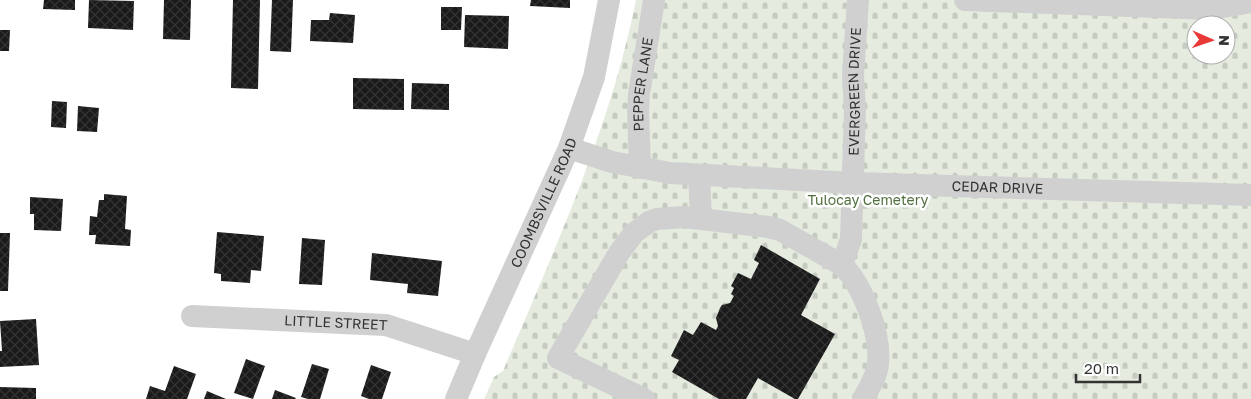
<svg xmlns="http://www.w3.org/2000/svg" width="1251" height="399" viewBox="0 0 1251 399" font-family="'Golos Text',sans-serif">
  <defs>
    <pattern id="cemetery-stones" width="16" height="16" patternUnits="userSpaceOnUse" patternTransform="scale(1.25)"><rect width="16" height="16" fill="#e5ecdf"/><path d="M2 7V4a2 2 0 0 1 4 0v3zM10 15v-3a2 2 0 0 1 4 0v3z" fill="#c5cbc0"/></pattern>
    <pattern id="building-cross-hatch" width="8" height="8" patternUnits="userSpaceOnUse" patternTransform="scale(1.25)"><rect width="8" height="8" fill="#1a1a1a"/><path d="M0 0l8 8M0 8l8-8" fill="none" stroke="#333"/></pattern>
  </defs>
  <rect width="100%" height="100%" fill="#fff"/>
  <path fill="url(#cemetery-stones)" fill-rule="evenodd" d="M636,0H1251V399H484L494,377L503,371C554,250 610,130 636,0ZM1196,25H1226V55H1196Z"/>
  <g fill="url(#building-cross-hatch)">
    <polygon points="44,0 75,0 75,10 43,9"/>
    <polygon points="89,0 134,1 133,30 88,28"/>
    <polygon points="164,0 191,0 190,40 163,39"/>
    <polygon points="233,0 260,0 258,89 231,88"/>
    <polygon points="272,0 293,0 291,52 270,51"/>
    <polygon points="531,0 570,0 570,8 530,6"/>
    <polygon points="441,7 462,7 461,30 441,30"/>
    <polygon points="330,13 355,15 353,43 310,41 311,20 329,20"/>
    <polygon points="465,15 509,16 508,49 464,47"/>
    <polygon points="0,30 10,30 9,51 0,51"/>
    <polygon points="353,78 404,79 404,110 353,109"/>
    <polygon points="412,83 449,84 449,110 411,109"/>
    <polygon points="52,101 67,102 66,128 51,127"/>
    <polygon points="78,106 99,108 97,132 77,131"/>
    <polygon points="104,194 127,196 125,229 131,230 130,246 95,244 96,235 89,235 90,216 97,217 99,200 104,200"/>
    <polygon points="30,197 63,199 61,231 34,230 34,214 30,214"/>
    <polygon points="217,232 264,236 261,271 251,270 250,283 221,281 221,274 214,273"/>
    <polygon points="0,233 10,233 8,291 0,291"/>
    <polygon points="302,238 325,240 322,285 299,284"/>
    <polygon points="761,245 820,279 801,315 835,334 798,399 795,399 758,378 746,399 719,399 672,372 679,360 671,356 684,330 693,335 701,322 716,330 718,326 716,318 720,308 722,305 730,303 734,296 731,294 734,288 731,286 738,273 751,279 759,263 754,260"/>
    <polygon points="372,253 442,261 438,296 407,293 408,284 370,280"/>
    <polygon points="36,319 39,365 0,367 0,351 2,351 0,321"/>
    <polygon points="246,359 265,366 253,399 234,393"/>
    <polygon points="312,364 329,369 320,399 308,399 301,397"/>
    <polygon points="371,365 391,372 382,399 369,399 361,396"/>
    <polygon points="174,366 196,374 187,399 146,399 150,386 165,391"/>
    <polygon points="0,387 36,388 36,399 0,399"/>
    <polygon points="275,390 296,398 295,399 272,399"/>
    <polygon points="207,391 226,399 204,399"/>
  </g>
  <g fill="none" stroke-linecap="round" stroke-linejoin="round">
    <g stroke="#d0d0d0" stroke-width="22">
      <polyline points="965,0 1211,9 1251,2"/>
      <path id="s1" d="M569,148L612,162L670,173L853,183L1251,195"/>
      <path id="s2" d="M640,168L638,111L639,94L654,0"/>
      <polyline points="699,175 701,218"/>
      <path id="s3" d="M842,265L851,239L855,109L853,76L858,0"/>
      <path id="s4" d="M192,316L386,325L475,354"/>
      <path id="s5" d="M456,399L475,354L569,148L594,77L609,0"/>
      <path d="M644,399L558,358L619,253L634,233L649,222L657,219L684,217L768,227L780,230L842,265C863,285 881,334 878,364C877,376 869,388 863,399"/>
    </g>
  </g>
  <g text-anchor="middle" stroke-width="5" stroke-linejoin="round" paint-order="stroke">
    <g font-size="14" fill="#333" stroke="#fff">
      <text dy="5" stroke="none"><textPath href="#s2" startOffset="84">PEPPER LANE</textPath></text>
      <text dy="5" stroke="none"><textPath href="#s3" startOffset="175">EVERGREEN DRIVE</textPath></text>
      <text dy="5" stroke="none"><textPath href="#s1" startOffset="432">CEDAR DRIVE</textPath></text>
      <text dy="5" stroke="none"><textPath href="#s5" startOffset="215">COOMBSVILLE ROAD</textPath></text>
      <text dy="5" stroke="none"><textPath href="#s4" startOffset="144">LITTLE STREET</textPath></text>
    </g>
    <g font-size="14" fill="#51703e" stroke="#fff">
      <text x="868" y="205">Tulocay Cemetery</text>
    </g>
  </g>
  <g transform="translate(1211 40) rotate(92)"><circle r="24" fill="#ffffff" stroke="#adadad"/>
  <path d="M0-4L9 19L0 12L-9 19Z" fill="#e83936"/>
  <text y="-8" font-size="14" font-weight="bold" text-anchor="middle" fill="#333333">N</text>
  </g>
  <path d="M1076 374v8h64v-8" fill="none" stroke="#333333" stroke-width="2.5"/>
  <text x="1084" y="374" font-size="15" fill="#333333" stroke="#ffffff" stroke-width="4" paint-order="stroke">20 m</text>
</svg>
